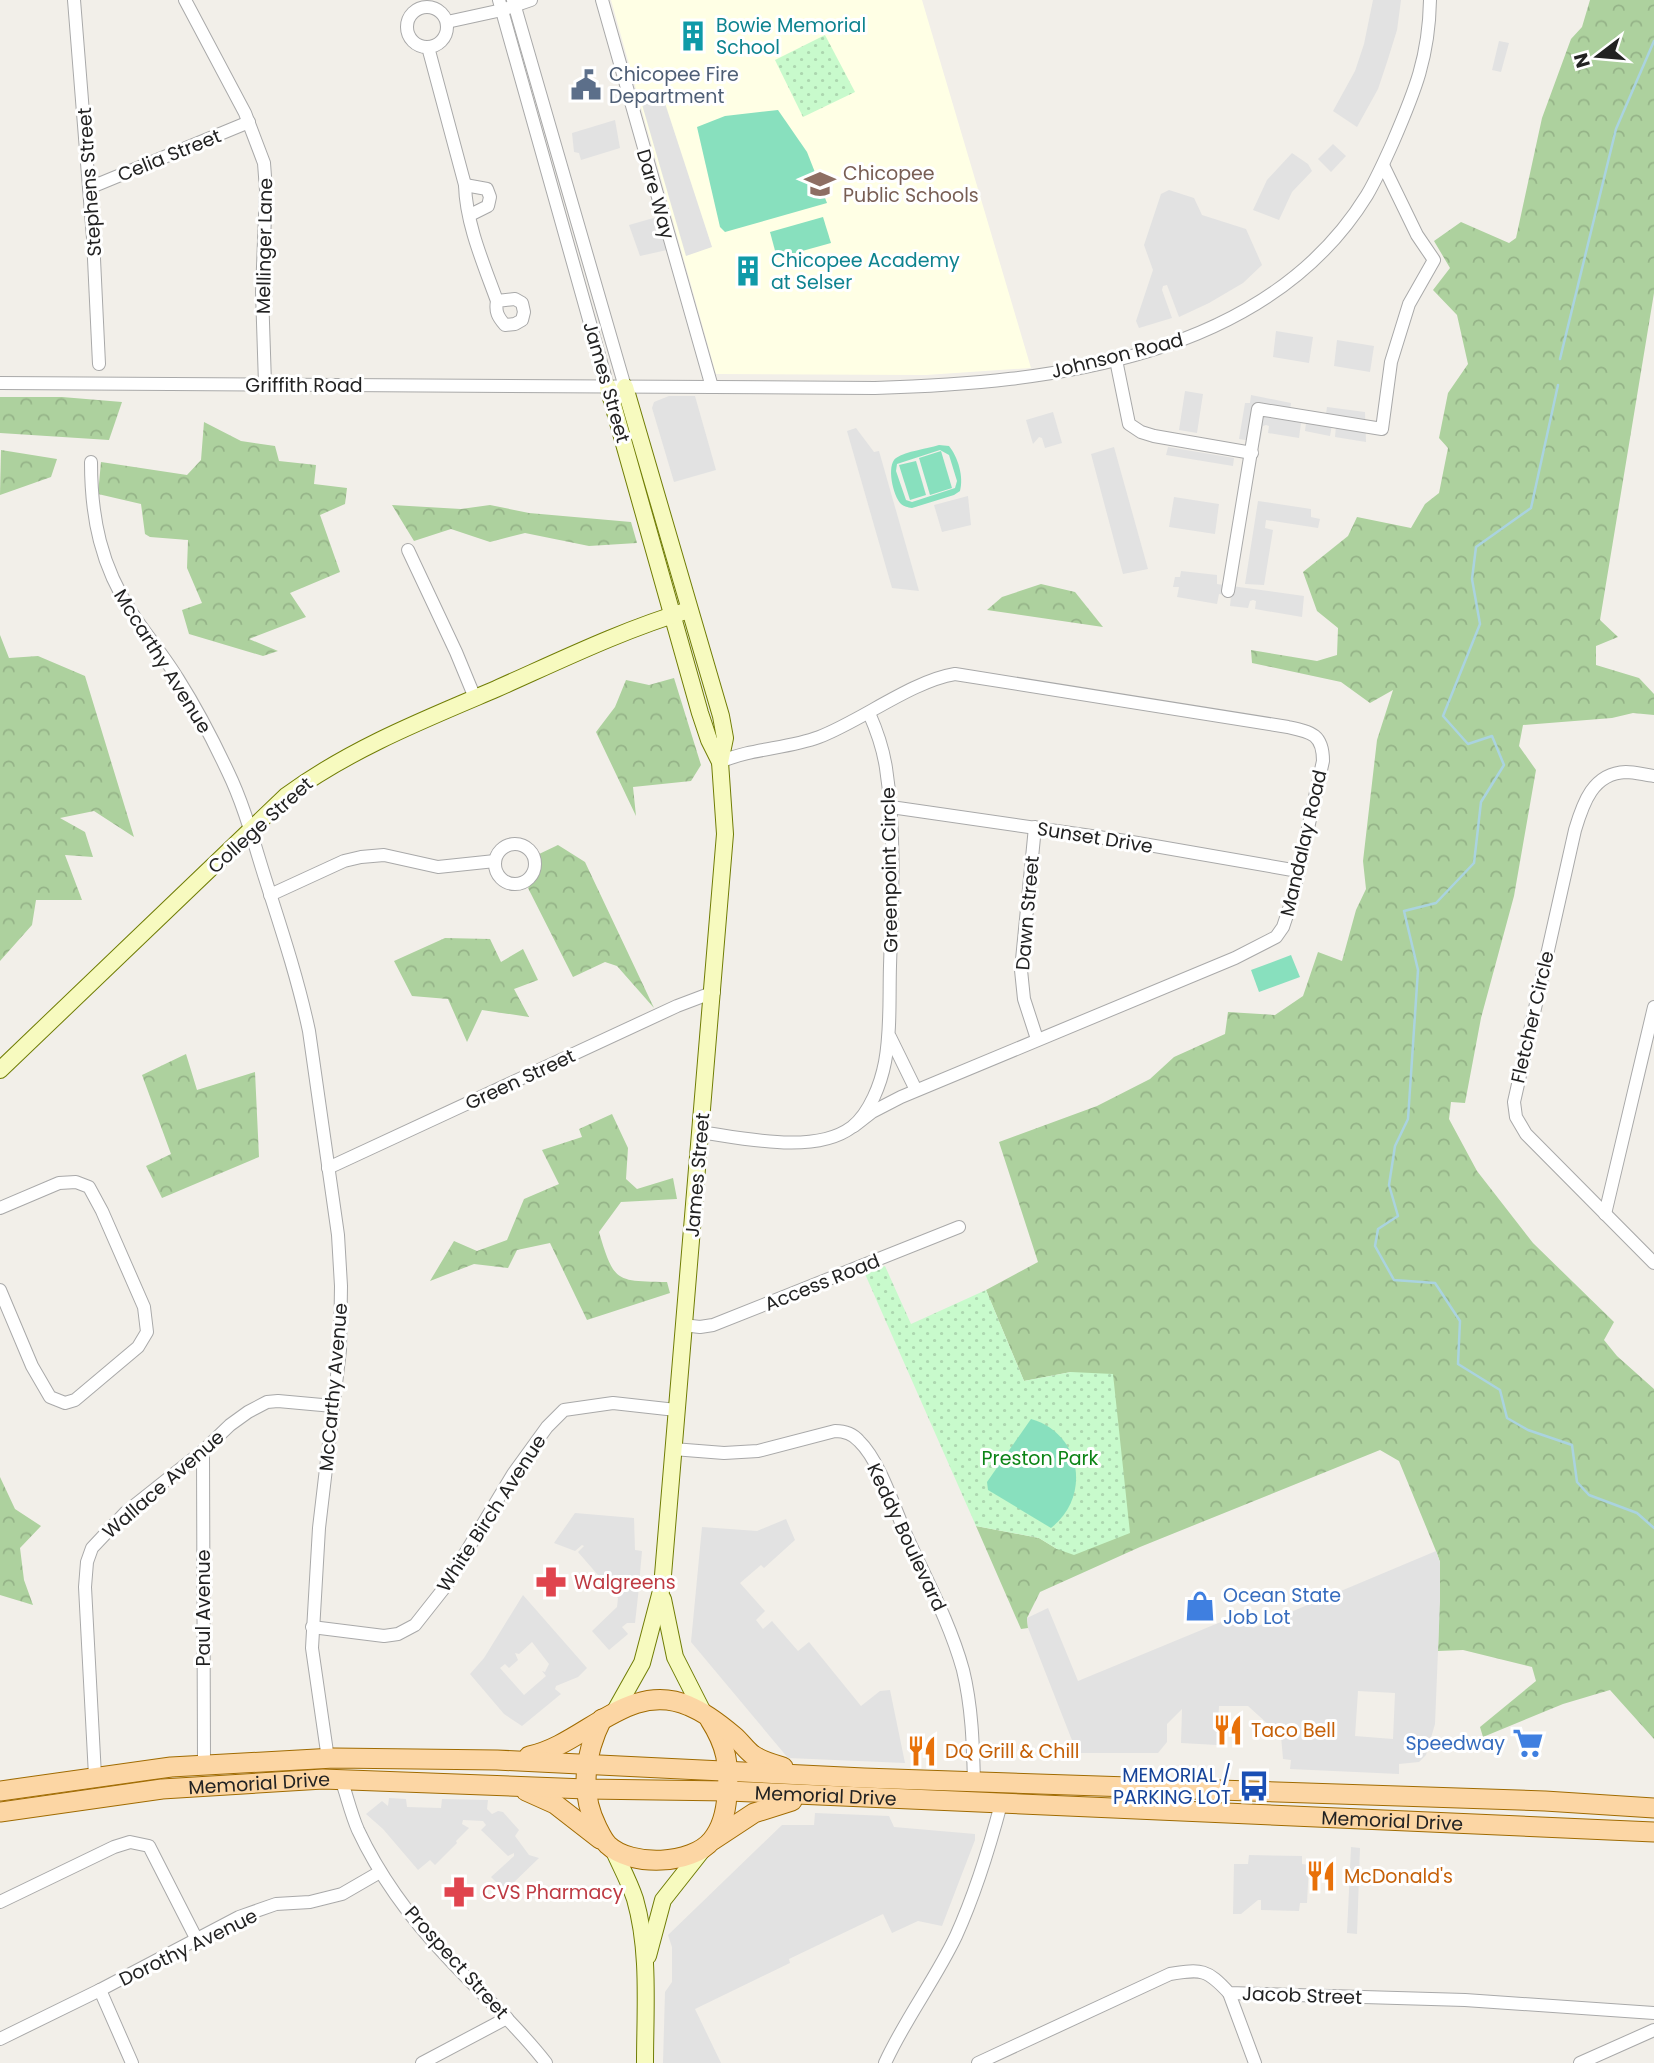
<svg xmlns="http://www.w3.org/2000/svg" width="1654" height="2063" viewBox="0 0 1654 2063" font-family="Poppins,sans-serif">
  <defs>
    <pattern id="forest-crowns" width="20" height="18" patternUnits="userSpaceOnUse" patternTransform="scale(1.75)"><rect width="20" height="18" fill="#add19e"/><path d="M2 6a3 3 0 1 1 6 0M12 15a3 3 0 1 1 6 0" fill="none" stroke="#95b388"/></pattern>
    <pattern id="park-dots" width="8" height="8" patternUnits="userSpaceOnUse" patternTransform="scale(1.75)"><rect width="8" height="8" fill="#c8facc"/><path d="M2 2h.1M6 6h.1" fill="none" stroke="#acd6af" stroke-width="1.8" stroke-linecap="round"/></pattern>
  </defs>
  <rect width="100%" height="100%" fill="#f2efe9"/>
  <polygon fill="#ffffe5" points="611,0 922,0 1031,368 926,375 716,374"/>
  <g fill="url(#forest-crowns)">
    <polygon points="1590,0 1654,0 1654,293 1600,620 1618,637 1596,646 1596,665 1639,678 1654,694 1654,715 1633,713 1612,718 1523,725 1519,746 1536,770 1514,896 1481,1018 1465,1103 1451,1102 1449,1119 1477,1171 1533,1243 1614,1322 1604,1340 1617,1356 1654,1389 1654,1739 1610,1690 1563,1704 1483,1737 1480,1727 1536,1681 1532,1667 1463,1650 1438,1651 1440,1562 1436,1551 1399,1461 1380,1450 1140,1547 1040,1592 1027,1618 1028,1628 1021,1629 976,1526 1039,1538 1057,1549 1071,1372 1024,1381 986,1290 1038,1262 999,1142 1097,1106 1150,1079 1174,1057 1225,1034 1228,1012 1275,1015 1303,996 1318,952 1342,961 1356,910 1366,889 1363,861 1377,740 1393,690 1370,703 1341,682 1252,663 1251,650 1317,661 1337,655 1338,628 1317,611 1303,572 1348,536 1357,517 1411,528 1425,504 1439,493 1448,448 1439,438 1448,393 1468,364 1457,315 1433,290 1450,268 1434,241 1461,222 1509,243 1516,238 1542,118 1571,39 1582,27"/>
    <polygon points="0,397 62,397 122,402 109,440 0,433"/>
    <polygon points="204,422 241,441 275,446 279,461 316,465 314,484 347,488 345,504 320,515 340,572 290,593 306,617 249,639 278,651 263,656 189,634 182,610 202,603 187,568 188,540 150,537 145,534 141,504 98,494 101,462 187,475 201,460"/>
    <polygon points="1,450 57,459 51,477 0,495"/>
    <polygon points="392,505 461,509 490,505 529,513 631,522 637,543 589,546 525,533 490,542 451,529 414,541"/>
    <polygon points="1041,584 1075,592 1103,627 987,610 1002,597"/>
    <polygon points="0,635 9,658 38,656 85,676 134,837 94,811 60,818 85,832 93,857 65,855 82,900 36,900 32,925 0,961"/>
    <polygon points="674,678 701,765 691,781 633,787 636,816 596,732 615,707 626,680 649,685"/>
    <polygon points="558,845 585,862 654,1008 617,966 605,962 573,977 528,888 540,870 537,855"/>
    <polygon points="445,938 490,939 501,962 523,949 538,980 514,989 529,1017 482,1010 467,1042 448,999 412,996 394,961"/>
    <polygon points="186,1054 197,1090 255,1072 259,1157 162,1198 146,1166 171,1154 142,1075"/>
    <path d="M612,1114L628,1148L626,1179L637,1189L673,1178L677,1199L621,1202L599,1232C614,1283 616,1281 667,1282L670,1293L587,1320L550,1243L517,1250L508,1268L474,1264L430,1281L454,1241L477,1251L507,1240L524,1199L559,1184L542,1150L582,1137L579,1129Z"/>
    <polygon points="0,1477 15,1509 41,1526 20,1548 24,1580 33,1605 0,1595"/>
  </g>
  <g fill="url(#park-dots)">
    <polygon points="825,35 855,92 803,117 775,60"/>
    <polygon points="885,1266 911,1324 986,1290 1024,1381 1071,1372 1113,1374 1130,1533 1074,1555 1057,1549 1039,1538 976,1526 865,1274"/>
  </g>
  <g fill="#88e0be" fill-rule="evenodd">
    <polygon points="778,110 807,152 827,203 725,232 720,227 697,127 725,116"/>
    <polygon points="823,217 831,243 777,258 770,232"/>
    <path d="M939,445L949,446C958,457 964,477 960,491L954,495L912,508C907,507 905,507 901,504C893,496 886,465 896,458C907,451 926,449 939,445ZM940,450L949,455L957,481L955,488L912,502L906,500L896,471L897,464Z"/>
    <polygon points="941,451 952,488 930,495 919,458"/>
    <polygon points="916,461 926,495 910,500 899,465"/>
    <polygon points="1291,955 1300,977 1259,992 1251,970"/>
    <path d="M1031,1419C1081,1433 1092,1496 1051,1528L988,1490L987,1482Z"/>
  </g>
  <g fill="#e2e2e2" fill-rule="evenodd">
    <polygon points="1373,0 1401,0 1397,30 1388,59 1378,89 1357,127 1333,111 1355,71 1364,44"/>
    <polygon points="1499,41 1509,43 1501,72 1492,70"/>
    <polygon points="662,94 712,247 686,256 641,101"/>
    <polygon points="615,120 620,148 581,160 579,153 574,152 572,133"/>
    <polygon points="1333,144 1346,156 1331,172 1318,159"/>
    <polygon points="1292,153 1308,164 1312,171 1292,192 1279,220 1253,210 1267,180"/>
    <polygon points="1169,190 1194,198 1202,215 1246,229 1262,265 1243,283 1209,303 1179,317 1167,285 1163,286 1162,290 1172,318 1139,328 1136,321 1153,270 1144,245 1161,194"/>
    <polygon points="657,217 667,250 640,256 629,225"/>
    <polygon points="1276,331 1313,337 1309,363 1273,357"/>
    <polygon points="1337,340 1374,346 1370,372 1334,366"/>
    <polygon points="1185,391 1203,394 1197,433 1179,430"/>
    <polygon points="1251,395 1291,403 1290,411 1326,414 1327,407 1365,412 1366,442 1335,437 1336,426 1332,425 1330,436 1305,431 1306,423 1304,422 1301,423 1299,438 1268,433 1269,426 1266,425 1263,426 1260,442 1239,439 1245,403 1250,403"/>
    <polygon points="669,396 695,396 716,470 674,482 652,408 654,402"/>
    <polygon points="1053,412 1062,443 1045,448 1042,438 1039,437 1033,444 1026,420"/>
    <polygon points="856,428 874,452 879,451 919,591 892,588 847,431"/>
    <polygon points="1114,447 1148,569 1123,574 1091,454"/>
    <polygon points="1168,447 1234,458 1233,466 1166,455"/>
    <polygon points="968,496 971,525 942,532 934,505"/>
    <polygon points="1174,497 1219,504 1215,534 1169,527"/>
    <polygon points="1258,501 1311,509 1311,517 1320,519 1318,528 1266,520 1265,528 1273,530 1264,585 1245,584"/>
    <polygon points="1181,571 1217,575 1217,584 1304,596 1302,617 1255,609 1256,601 1253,600 1250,601 1248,608 1230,606 1231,596 1219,594 1217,604 1177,597 1179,587 1173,587 1175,577 1180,577"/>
    <polygon points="575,1513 634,1518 635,1550 642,1551 639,1585 632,1585 639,1587 635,1623 627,1623 622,1627 628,1634 609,1650 592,1631 617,1607 618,1598 578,1552 584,1546 582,1545 575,1551 554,1543"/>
    <polygon points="786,1519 795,1540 764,1568 761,1565 740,1583 765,1611 756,1620 763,1629 772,1621 798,1651 809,1642 861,1706 880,1691 890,1690 905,1763 788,1758 691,1642 702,1527 757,1531"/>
    <path d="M1436,1551L1440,1562V1602L1435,1724L1426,1755L1419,1762L1399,1764V1774L1290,1769L1291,1760L1283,1759L1281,1736L1248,1706H1219L1217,1745L1181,1743L1182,1709L1167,1724V1742L1158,1753H1077L1028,1628L1027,1618L1048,1608L1078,1681L1245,1612L1253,1628ZM1358,1691L1395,1693L1393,1739L1355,1736Z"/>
    <path d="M523,1595L587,1668L578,1677L556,1686L555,1689L561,1694L522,1726L504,1714L470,1674L484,1658ZM532,1642L549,1664L545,1672L542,1671L546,1676L524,1695L500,1668L505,1664L509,1668L518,1660L515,1653L519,1654Z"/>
    <polygon points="389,1798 406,1799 407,1807 441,1808 442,1799 488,1800 487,1809 492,1814 498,1811 503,1812 519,1830 515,1836 529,1855 539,1858 508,1888 499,1885 491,1877 514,1856 514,1853 508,1856 481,1830 486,1825 483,1821 463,1820 462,1824 469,1828 456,1841 457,1843 435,1865 430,1860 418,1870 383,1829 366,1814 382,1801 388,1806"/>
    <polygon points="815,1813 889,1816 894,1827 975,1834 975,1840 942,1926 918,1921 892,1933 883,1914 789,1959 790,1963 695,2009 721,2063 663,2063 665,1992 672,1982 672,1947 668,1935 782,1825 814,1825"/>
    <polygon points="1351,1847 1360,1848 1357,1934 1347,1933"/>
    <polygon points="1249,1855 1302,1856 1302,1864 1309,1865 1307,1903 1300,1903 1299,1911 1261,1910 1261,1900 1258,1900 1241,1914 1233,1914 1234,1864 1248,1864"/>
  </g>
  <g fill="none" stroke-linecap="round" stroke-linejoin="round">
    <g stroke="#aad3df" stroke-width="2.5">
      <polyline points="1560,359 1616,129 1654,41"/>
      <polyline points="1558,385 1531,508 1476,547 1472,579 1480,624 1443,716 1468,744 1492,736 1504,765 1481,802 1474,863 1436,903 1404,911 1418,970 1408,1119 1395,1146 1389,1185 1398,1216 1378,1229 1375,1246 1394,1280 1435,1283 1460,1321 1458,1364 1500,1390 1507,1418 1528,1430 1572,1445 1577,1482 1589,1495 1637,1513 1654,1528"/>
    </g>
    <g stroke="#a9a9a9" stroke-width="14">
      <g id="street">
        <polyline points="74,0 93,238 99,364"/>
        <polyline points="185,0 245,113 264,163 266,190 262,292 265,384"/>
        <polyline points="499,0 608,387"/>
        <polyline points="513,0 625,387"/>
        <polyline points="602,0 712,387"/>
        <circle cx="427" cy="27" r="20"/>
        <polyline points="447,22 502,10 531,0"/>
        <path d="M428,47L465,185C466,224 484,265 497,301C495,312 498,317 505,325L515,324L522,320L524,312L522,303L515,299L497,301"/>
        <polyline points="465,185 487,189 490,197 488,206 470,215"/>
        <polyline points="89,188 249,122"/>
        <polyline points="1116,360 1129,424 1141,432 1154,436 1252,453"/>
        <path d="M0,383L875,388C1049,383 1266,359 1367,195C1377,178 1385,160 1393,142C1415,91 1429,57 1430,0"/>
        <path d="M91,462C91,518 101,566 132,613C147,636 164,656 178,679C197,709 213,740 228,772C244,805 254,843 265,878C281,928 298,979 309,1031L338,1235L341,1286L340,1350L319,1528L312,1648L328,1759"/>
        <polyline points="408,550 456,652 475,698"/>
        <polyline points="1228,591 1258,409 1382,429 1391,362 1409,304 1434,260 1417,235 1383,165"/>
        <path d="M720,762C752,748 787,749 819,737C861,721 912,681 955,674L1288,727C1311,732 1323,734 1323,761L1292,900L1283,927L1276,937L1235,958L901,1097L872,1112L854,1126"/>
        <path d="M1654,776C1645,775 1635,772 1626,772C1593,773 1583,803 1575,830L1514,1102L1516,1117L1526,1134L1654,1263"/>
        <polyline points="891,807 1126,841 1298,871"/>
        <polyline points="1035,827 1021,970 1024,999 1037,1039"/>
        <circle cx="515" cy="864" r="20"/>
        <polyline points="270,895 344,861 361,857 384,855 438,867 495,861"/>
        <polyline points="890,1037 916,1090"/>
        <path d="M700,1132C743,1138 815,1155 852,1127C870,1113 881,1083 885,1062C891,1031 889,997 890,966C892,901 896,833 886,768C883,748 877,731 869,713"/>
        <polyline points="328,1168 677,1006 714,992"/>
        <polyline points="0,1208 59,1183 76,1182 89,1187 102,1211 144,1307 147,1332 138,1347 75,1400 65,1403 50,1397 32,1366 0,1290"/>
        <polyline points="1605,1214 1654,1007"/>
        <polyline points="683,1325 700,1327 713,1325 959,1227"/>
        <path d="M673,1449L724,1453L758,1451L835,1431C845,1431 853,1434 859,1441C880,1461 895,1510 907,1537C927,1581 950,1623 963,1670C972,1707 973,1744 974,1782"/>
        <polyline points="203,1451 204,1764"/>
        <polyline points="312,1627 384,1636 398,1634 415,1625 445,1587 513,1474 547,1427 564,1410 613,1403 676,1410"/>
        <polyline points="95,1776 85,1587 87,1562 92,1548 125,1513 203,1451 230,1425 248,1412 267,1402 278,1401 333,1406"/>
        <path d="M341,1779C347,1796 351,1814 358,1830C380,1877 412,1920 447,1957C480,1993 517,2025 546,2063"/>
        <polyline points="0,1902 114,1847 130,1842 149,1846 197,1940"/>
        <polyline points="100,1990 132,2063"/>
        <polyline points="1229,1993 1255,2063"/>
        <polyline points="0,2039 100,1990 239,1917 276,1904 310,1902 342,1894 380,1872"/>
        <polyline points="422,2063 507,2018"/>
        <path d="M885,2063C905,2019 935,1980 956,1936C975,1894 989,1849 1001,1804"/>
        <path d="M978,2063L1170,1974C1202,1969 1207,1969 1229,1993L1465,2000L1654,2013"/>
        <polyline points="1580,2063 1654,2030"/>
      </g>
    </g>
    <g stroke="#707d05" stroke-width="18">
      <g id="secondary">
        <polyline points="608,387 700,713 709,740 720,762"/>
        <path d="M0,1070L286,796C350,749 423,720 496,689C559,661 622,630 689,610"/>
        <polyline points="663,1599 675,1657 704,1714"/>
        <polyline points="615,1711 642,1663 662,1587 725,834 720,762 725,738 721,716 625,387"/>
        <path d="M613,1849C620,1865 629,1881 635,1899C650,1951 645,2009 645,2063"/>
        <polyline points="648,1956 663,1900 704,1848"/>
      </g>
    </g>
    <g stroke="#a06b00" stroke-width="21">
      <g id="primary">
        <path d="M602,1719C585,1753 579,1792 597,1827C600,1833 603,1840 608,1845C631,1867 692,1865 712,1840C722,1828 726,1810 727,1795C730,1765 726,1745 710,1720"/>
        <path d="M529,1756C584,1745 629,1679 689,1706C704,1712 721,1725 734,1736C741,1742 746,1750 753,1755C762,1761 773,1764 783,1767"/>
        <polyline points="0,1791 171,1767 334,1758 497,1760 864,1778 1545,1801 1654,1808"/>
        <polyline points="526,1791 555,1804 600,1839"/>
        <path id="s1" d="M0,1812L162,1789L323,1779L586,1789L728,1791L1654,1832"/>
        <polyline points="713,1840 754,1813 792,1801"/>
      </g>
    </g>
    <use href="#street" stroke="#fff" stroke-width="12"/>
    <use href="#secondary" stroke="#f7fabf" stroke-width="16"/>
    <use href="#primary" stroke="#fcd6a4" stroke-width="19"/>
  </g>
  <defs>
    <g id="building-bare" transform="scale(2.415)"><path d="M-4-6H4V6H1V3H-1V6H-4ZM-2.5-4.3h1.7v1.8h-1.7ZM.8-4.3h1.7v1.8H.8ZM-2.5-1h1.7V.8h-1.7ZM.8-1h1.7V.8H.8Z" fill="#0f9aa8" stroke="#fff" stroke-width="2.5" paint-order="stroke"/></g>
    <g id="civic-bare" transform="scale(2.415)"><path d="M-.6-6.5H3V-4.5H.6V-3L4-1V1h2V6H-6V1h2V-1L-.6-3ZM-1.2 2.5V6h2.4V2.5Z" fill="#5c6f8a" stroke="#fff" stroke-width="2.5" paint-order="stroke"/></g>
    <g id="school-bare" transform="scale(2.415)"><path d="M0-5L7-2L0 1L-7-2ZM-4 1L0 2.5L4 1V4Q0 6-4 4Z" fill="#8d6e63" stroke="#fff" stroke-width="2.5" paint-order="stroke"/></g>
    <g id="pharmacy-bare" transform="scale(2.415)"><path d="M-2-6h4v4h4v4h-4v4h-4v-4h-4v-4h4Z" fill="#e0444e" stroke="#fff" stroke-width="2.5" paint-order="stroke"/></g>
    <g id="shop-bare" transform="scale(2.415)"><path d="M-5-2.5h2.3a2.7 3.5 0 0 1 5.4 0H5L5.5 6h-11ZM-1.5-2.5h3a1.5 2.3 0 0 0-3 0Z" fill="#3f7fe0" stroke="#fff" stroke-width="2.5" paint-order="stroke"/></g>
    <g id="restaurant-bare" transform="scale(2.415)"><path d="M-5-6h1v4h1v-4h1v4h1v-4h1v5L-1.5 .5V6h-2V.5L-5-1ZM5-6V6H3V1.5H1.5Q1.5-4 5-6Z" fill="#e8710a" stroke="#fff" stroke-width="2.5" paint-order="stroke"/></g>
    <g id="supermarket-bare" transform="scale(2.415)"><path d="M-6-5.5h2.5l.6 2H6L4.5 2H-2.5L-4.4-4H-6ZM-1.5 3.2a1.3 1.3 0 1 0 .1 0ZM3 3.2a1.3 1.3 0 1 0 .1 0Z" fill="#3f7fe0" stroke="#fff" stroke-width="2.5" paint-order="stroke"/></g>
    <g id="bus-bare" transform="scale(2.415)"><path d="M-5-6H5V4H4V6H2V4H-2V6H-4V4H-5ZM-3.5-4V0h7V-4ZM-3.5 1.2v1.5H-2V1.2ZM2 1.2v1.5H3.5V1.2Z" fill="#1a4fb4" stroke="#fff" stroke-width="2.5" paint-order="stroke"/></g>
  </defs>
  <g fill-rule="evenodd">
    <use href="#building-bare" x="693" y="36"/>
    <use href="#civic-bare" x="586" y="85"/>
    <use href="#school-bare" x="820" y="184"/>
    <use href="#building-bare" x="748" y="271"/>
    <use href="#pharmacy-bare" x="551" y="1582"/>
    <use href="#shop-bare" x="1200" y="1606"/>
    <use href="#restaurant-bare" x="1228" y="1730"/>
    <use href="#supermarket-bare" x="1528" y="1743"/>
    <use href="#restaurant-bare" x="922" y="1751"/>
    <use href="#bus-bare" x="1254" y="1786"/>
    <use href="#restaurant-bare" x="1321" y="1876"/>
    <use href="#pharmacy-bare" x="459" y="1892"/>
  </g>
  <g text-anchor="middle" stroke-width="6" stroke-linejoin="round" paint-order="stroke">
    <g font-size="19" fill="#0d838f" stroke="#fff" text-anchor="start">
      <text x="716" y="32">Bowie Memorial<tspan x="716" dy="22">School</tspan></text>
      <text x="771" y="267">Chicopee Academy<tspan x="771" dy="22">at Selser</tspan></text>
    </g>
    <g font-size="19" fill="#4e5e75" stroke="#fff" text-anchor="start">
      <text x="609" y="81">Chicopee Fire<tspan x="609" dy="22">Department</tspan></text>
    </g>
    <g font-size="19" fill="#222" stroke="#fff">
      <text transform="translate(169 155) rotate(-22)" y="7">Celia Street</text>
      <text transform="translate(89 182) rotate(-94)" y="7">Stephens Street</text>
      <text transform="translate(656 194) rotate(74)" y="7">Dare Way</text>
      <text transform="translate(264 246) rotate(-89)" y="7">Mellinger Lane</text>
      <text transform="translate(1117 355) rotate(-14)" y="7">Johnson Road</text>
      <text transform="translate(607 382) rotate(74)" y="7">James Street</text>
      <text x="304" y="392">Griffith Road</text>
      <text transform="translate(163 661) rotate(58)" y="7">Mccarthy Avenue</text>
      <text transform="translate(260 825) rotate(-42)" y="7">College Street</text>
      <text transform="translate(1095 837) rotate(9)" y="7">Sunset Drive</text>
      <text transform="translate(1303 843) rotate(-77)" y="7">Mandalay Road</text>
      <text transform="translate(889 870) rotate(-91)" y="7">Greenpoint Circle</text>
      <text transform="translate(1027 913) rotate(-85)" y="7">Dawn Street</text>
      <text transform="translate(1532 1017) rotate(-77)" y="7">Fletcher Circle</text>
      <text transform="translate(520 1079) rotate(-25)" y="7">Green Street</text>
      <text transform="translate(697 1175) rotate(-85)" y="7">James Street</text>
      <text transform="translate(822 1282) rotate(-22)" y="7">Access Road</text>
      <text transform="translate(333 1387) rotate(-85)" y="7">McCarthy Avenue</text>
      <text transform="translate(163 1484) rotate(-41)" y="7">Wallace Avenue</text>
      <text transform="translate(491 1513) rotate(-57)" y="7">White Birch Avenue</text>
      <text transform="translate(907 1537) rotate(65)" y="7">Keddy Boulevard</text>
      <text transform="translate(203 1608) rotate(-90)" y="7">Paul Avenue</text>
      <text dy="7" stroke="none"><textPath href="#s1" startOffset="261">Memorial Drive</textPath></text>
      <text dy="7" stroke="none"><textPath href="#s1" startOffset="828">Memorial Drive</textPath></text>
      <text dy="7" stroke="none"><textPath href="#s1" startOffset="1395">Memorial Drive</textPath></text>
      <text transform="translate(188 1947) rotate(-26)" y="7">Dorothy Avenue</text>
      <text transform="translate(457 1962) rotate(48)" y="7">Prospect Street</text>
      <text transform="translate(1302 1995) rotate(2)" y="7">Jacob Street</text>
    </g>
    <g font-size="19" fill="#785e54" stroke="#fff" text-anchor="start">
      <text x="843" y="180">Chicopee<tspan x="843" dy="22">Public Schools</tspan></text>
    </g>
    <g font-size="19" fill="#0c8416" stroke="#fff">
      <text x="1040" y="1465">Preston Park</text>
    </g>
    <g font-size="19" fill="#be3a42" stroke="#fff" text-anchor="start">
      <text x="574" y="1589">Walgreens</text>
      <text x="482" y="1899">CVS Pharmacy</text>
    </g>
    <g font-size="19" fill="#366cbe" stroke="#fff" text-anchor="start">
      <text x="1223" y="1602">Ocean State<tspan x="1223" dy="22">Job Lot</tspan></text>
      <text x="1505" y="1750" text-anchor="end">Speedway</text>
    </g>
    <g font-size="19" fill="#c56008" stroke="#fff" text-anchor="start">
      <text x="1251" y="1737">Taco Bell</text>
      <text x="945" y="1758">DQ Grill &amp; Chill</text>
      <text x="1344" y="1883">McDonald's</text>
    </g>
    <g font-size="19" fill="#164399" stroke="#fff" text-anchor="end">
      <text x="1231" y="1782">MEMORIAL /<tspan x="1231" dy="22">PARKING LOT</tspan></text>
    </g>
  </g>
  <g transform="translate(1598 56) rotate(254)" stroke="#ffffff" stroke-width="5" paint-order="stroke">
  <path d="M0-5L12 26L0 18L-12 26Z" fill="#222222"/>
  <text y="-10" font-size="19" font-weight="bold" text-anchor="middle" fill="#222222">N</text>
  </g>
</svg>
